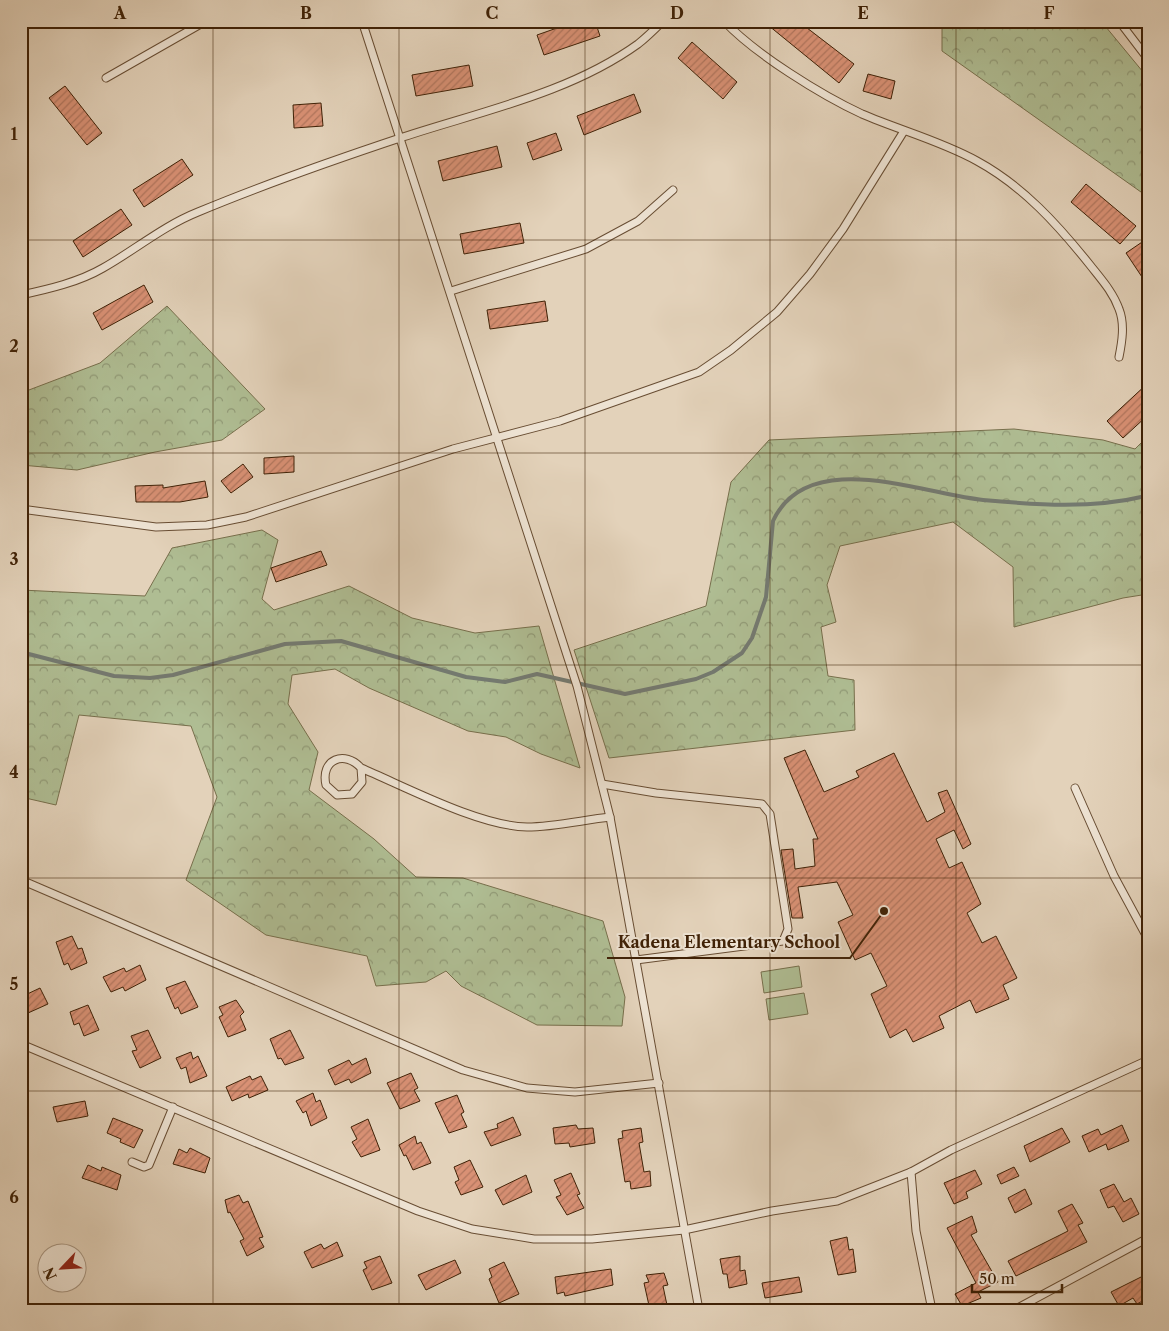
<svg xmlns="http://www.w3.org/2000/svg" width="1169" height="1331" viewBox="0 0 1169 1331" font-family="'Libre Caslon Text',serif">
  <defs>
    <pattern id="forest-crowns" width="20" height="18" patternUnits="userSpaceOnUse" patternTransform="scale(1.25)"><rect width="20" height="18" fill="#afbd93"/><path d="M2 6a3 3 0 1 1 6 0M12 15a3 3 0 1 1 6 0" fill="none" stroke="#909976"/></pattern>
    <pattern id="building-hatch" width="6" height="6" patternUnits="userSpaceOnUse" patternTransform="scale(1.25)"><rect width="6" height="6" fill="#d99175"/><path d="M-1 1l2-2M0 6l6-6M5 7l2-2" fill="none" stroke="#b1765e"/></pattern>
  </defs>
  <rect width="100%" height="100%" fill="#e3d2ba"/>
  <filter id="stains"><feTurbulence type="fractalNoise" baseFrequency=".004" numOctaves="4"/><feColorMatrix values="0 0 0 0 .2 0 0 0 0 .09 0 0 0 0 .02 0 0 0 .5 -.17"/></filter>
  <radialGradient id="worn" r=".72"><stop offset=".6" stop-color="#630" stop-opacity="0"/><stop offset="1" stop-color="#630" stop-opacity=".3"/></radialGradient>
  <g fill="url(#forest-crowns)" stroke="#776f4c">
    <polygon points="942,21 1101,21 1148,78 1148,197 942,51"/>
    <polygon points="167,306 265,409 222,440 155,452 77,470 21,465 21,393 100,363"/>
    <polygon points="1014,429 1103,440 1135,449 1148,436 1148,594 1123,598 1014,627 1013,567 953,522 840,546 827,585 836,622 821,627 828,676 854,680 855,730 609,758 574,650 706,606 731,482 769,440"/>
    <polygon points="262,530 278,540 262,599 274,610 349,586 412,618 475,633 539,626 580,768 541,754 506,737 468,731 369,688 335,669 292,675 288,704 318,752 309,790 374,839 416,877 463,878 603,921 625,997 622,1026 537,1025 461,986 446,971 426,982 376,986 367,956 266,935 186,880 217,797 191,726 79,715 56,805 21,797 21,590 145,596 172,548"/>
  </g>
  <g fill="#afbd93" stroke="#776f4c">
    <polygon points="799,966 802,987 764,993 761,972"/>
    <polygon points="804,993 808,1014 769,1020 766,999"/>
  </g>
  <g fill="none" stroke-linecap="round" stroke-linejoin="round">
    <path stroke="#747a71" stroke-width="4" d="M21,652L114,676L150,678L173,675L285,644L341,641L466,677L505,682L537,674L625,694L696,679L713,672L742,653L752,638L766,597L773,521C808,446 923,494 983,500C1038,505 1092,509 1146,496"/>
  </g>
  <g fill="url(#building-hatch)" stroke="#3f2106">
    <polygon points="577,21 595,21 600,36 544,55 537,35"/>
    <polygon points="763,21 798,21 854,64 839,83"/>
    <polygon points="692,42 737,82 723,99 678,58"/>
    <polygon points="469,65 473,86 416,96 412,75"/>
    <polygon points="868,74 895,81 891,99 863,91"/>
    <polygon points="65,86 102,133 87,145 49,98"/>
    <polygon points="634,94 641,112 584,135 577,116"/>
    <polygon points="321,103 323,126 294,128 293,105"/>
    <polygon points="556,133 562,150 533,160 527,143"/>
    <polygon points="497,146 502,167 443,181 438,161"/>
    <polygon points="182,159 193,175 144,207 133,190"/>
    <polygon points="1086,184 1136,226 1120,244 1071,202"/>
    <polygon points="121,209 132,225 83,257 73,241"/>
    <polygon points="520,223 524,243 464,254 460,234"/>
    <polygon points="1148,238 1148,286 1126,253"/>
    <polygon points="144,285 153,302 102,330 93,313"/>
    <polygon points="545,301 548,321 490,329 487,310"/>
    <polygon points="1148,383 1148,415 1123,438 1107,421"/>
    <polygon points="294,456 294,472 264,474 264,458"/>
    <polygon points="243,464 253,477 231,493 221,481"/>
    <polygon points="205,481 208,497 180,502 136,502 135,486 163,485 163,488"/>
    <polygon points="321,551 327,565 276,582 271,568"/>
    <polygon points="805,750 824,792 859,777 856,771 894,753 927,822 945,812 938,793 947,790 971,844 963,849 954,830 936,839 949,868 962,862 981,904 967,913 982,943 996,936 1017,978 1003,985 1009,999 976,1013 970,1000 939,1016 944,1028 913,1042 906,1029 890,1038 871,994 887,986 871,953 855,960 838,922 853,915 837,882 798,887 803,918 792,918 781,850 793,849 795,869 815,866 813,839 818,839 784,758"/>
    <polygon points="72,936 78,949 82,948 87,963 71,970 68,963 64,965 56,942"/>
    <polygon points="140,965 146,980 125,991 123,987 111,992 103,977 124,968 126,972"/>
    <polygon points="185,981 198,1007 181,1014 178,1007 175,1009 166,988"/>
    <polygon points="40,988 48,1004 28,1013 27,1009 21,1011 21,997"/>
    <polygon points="236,1000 244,1012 240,1016 246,1030 228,1037 219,1017 223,1015 219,1007"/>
    <polygon points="88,1005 99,1030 84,1036 79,1023 74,1025 70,1012"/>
    <polygon points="148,1030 161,1058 140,1068 132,1051 137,1050 131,1036"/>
    <polygon points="290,1030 304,1058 285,1065 281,1058 278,1059 270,1039"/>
    <polygon points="191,1052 193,1059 198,1056 207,1076 190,1083 186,1067 181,1069 176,1058"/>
    <polygon points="366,1058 371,1073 351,1083 349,1079 335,1085 328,1070 349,1060 352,1065"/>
    <polygon points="411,1073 418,1088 414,1090 420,1101 400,1109 387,1083"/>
    <polygon points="250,1076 252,1080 261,1076 268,1090 249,1098 248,1094 232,1101 226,1087"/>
    <polygon points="313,1093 316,1102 320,1100 327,1118 311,1126 306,1111 303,1113 296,1101"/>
    <polygon points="457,1095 464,1112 461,1114 467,1127 449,1133 435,1103"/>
    <polygon points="85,1101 88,1116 57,1122 53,1107"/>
    <polygon points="513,1117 521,1135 491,1146 484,1132 498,1128 497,1124"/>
    <polygon points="113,1118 143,1130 134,1148 120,1142 121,1139 107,1133"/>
    <polygon points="368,1119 380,1150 361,1157 352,1142 357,1139 351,1127"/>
    <polygon points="576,1125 578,1129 593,1128 595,1143 570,1147 569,1143 555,1144 553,1128"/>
    <polygon points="1122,1125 1129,1141 1108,1150 1106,1144 1089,1152 1082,1136 1098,1129 1101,1135"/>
    <polygon points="641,1128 643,1142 639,1143 644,1172 650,1171 651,1186 631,1189 630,1181 625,1182 618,1139 623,1138 622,1131"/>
    <polygon points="1062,1128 1070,1142 1030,1162 1024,1146"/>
    <polygon points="415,1136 417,1144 421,1142 431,1163 413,1170 406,1155 404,1156 399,1145"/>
    <polygon points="190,1148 210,1158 205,1173 173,1164 179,1149 187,1153"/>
    <polygon points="470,1160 483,1187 461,1195 455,1182 459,1180 454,1167"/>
    <polygon points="88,1165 101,1171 102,1167 121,1175 117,1190 82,1178"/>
    <polygon points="1014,1167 1019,1176 1001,1184 997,1175"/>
    <polygon points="975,1170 982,1184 966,1192 968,1198 954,1204 944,1183"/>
    <polygon points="571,1173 580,1194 577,1195 584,1208 567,1215 556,1197 561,1195 554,1180"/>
    <polygon points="526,1175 532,1192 503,1205 495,1190"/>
    <polygon points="1114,1184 1124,1202 1131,1198 1139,1214 1123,1222 1114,1206 1108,1208 1100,1190"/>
    <polygon points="1025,1189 1032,1204 1015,1213 1008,1198"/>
    <polygon points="239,1195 243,1203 248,1201 263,1237 259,1238 264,1247 247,1256 240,1241 244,1239 230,1212 228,1213 225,1200"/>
    <polygon points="1072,1204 1083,1223 1078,1225 1087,1242 1016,1276 1008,1261 1068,1231 1058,1211"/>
    <polygon points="972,1216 977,1232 971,1235 998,1282 978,1292 981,1298 962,1306 955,1294 976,1283 947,1228"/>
    <polygon points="847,1237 849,1250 853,1249 856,1272 838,1275 830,1241"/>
    <polygon points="337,1242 343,1256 312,1268 304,1252 321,1244 324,1249"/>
    <polygon points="380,1256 392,1283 372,1290 363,1270 367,1268 364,1262"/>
    <polygon points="740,1256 740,1271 745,1270 747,1284 729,1288 727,1274 723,1274 720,1259"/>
    <polygon points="455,1260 461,1273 426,1290 418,1275"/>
    <polygon points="504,1262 519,1294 499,1303 489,1279 492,1277 489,1269"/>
    <polygon points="611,1269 613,1285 565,1296 564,1292 557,1294 555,1277"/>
    <polygon points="664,1273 668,1285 663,1286 668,1310 650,1310 644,1283 649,1282 646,1275"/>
    <polygon points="1143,1276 1148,1287 1148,1298 1137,1304 1133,1298 1119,1306 1111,1292"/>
    <polygon points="799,1277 802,1292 765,1298 762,1283"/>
  </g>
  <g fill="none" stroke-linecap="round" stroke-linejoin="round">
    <g stroke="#684d33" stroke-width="9">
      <g id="lane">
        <polyline points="362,21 577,686 610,817 699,1310"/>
        <path d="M724,21C755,54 821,95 862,114C899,130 941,141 977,161C1023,186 1058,225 1090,265C1101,279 1113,292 1119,309C1125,324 1122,342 1119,357"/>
        <polyline points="1119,21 1148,59"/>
        <polyline points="106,78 206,21"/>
        <polyline points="451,291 586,249 638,221 673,190"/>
        <path d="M21,295C49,289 79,282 103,268C135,250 163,226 198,212C265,184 334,160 403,137C482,111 570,93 638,44C647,37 655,29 663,21"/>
        <polyline points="21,509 156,527 207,525 246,517 453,449 560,421 699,372 731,350 777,312 810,274 843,229 904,131"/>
        <path d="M361,768L362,782L352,794L337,795L326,785C320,759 345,750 361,768C406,787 479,826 527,827C554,827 583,820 610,817"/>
        <polyline points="602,784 656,793 762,804 770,814 788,929 783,941 636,960"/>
        <polyline points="1075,788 1114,876 1148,939"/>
        <polyline points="21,880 463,1070 527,1088 575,1092 659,1083"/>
        <polyline points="21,1044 418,1211 472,1229 534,1239 592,1239 684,1230 772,1211 837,1201 911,1172 951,1150 1148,1060"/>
        <polyline points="132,1162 144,1167 149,1165 173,1107"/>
        <polyline points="911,1172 916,1231 932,1310"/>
        <polyline points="1014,1310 1148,1238"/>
      </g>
    </g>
    <use href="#lane" stroke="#ede2d2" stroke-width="7"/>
  </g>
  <path fill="none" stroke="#3f2106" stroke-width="1" stroke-opacity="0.55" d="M213,21V1310M399,21V1310M585,21V1310M770,21V1310M956,21V1310M21,240H1148M21,453H1148M21,665H1148M21,878H1148M21,1091H1148"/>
  <path fill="none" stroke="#3f2106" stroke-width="2" d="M884 911L850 958H607"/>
  <circle fill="#3f2106" stroke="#ede2d2" stroke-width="2" cx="884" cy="911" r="5"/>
  <g font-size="16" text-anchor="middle" font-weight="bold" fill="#3f2106" stroke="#ede2d2" stroke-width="4" stroke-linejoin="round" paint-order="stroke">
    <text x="729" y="948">Kadena Elementary School</text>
  </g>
  <rect width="1169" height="1331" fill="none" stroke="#e3d2ba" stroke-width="55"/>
  <g transform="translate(62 1268) rotate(245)"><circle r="24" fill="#ede2d2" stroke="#a79580"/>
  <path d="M0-4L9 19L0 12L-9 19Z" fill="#8f2418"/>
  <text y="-8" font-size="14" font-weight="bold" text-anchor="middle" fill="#3f2106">N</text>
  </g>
  <path d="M972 1284v8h90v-8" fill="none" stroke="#3f2106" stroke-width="2.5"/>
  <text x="979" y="1284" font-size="15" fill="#3f2106" stroke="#ede2d2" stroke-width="4" paint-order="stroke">50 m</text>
  <rect x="28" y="28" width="1114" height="1276" fill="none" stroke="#3f2106" stroke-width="2"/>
  <g font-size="16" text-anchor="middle" font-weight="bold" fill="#3f2106">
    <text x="120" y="19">A</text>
    <text x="306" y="19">B</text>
    <text x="492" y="19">C</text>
    <text x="677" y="19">D</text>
    <text x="863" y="19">E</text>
    <text x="1049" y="19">F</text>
    <text x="14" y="140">1</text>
    <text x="14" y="352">2</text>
    <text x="14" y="565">3</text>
    <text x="14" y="778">4</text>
    <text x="14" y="990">5</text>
    <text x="14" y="1203">6</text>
  </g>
  <rect width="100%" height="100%" filter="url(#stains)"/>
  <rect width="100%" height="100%" fill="url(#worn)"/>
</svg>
